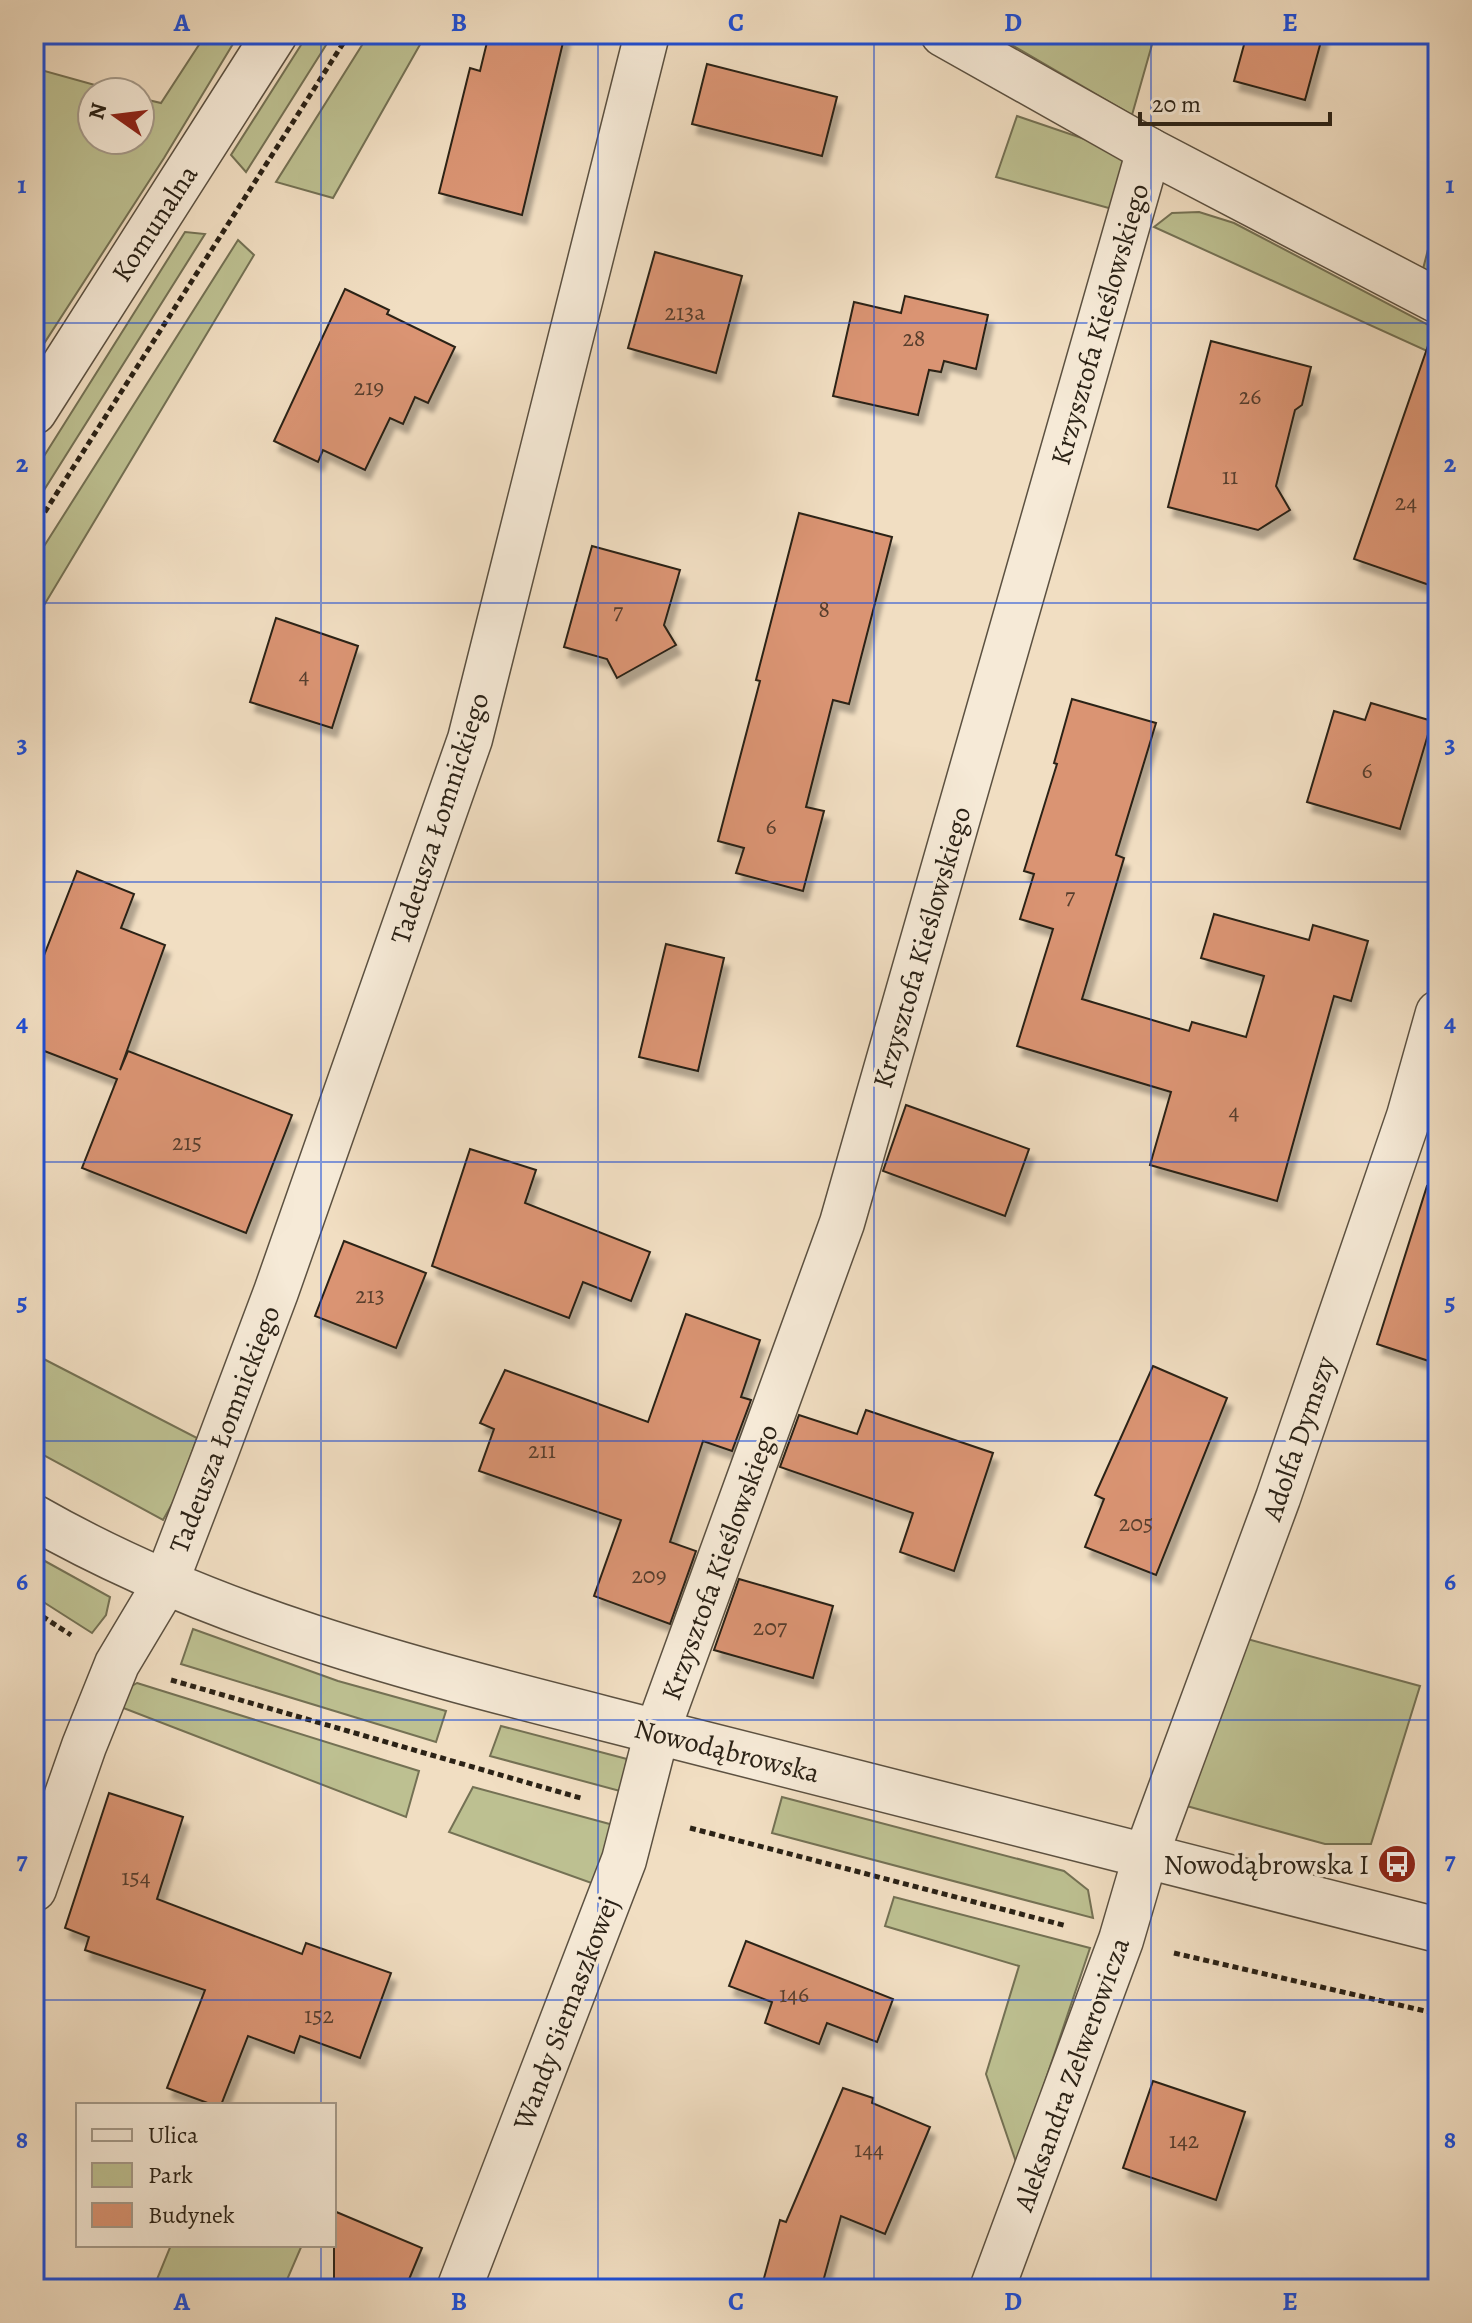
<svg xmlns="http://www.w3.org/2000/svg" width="1472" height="2323" viewBox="0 0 1472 2323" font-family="Alegreya,serif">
  <defs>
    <filter id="shadow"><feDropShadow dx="5" dy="9" stdDeviation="2" flood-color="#0004"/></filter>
  </defs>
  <rect width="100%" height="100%" fill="#f1dec2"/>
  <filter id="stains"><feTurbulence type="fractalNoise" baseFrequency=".0025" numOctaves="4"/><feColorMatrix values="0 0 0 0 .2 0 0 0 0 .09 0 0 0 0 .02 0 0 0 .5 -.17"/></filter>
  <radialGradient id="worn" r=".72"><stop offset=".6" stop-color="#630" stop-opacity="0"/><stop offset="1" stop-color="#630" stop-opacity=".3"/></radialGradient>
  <g fill="#bdc091" stroke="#747154" stroke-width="2">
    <polygon points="206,34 239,34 164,158 34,359 34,68 120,92 92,92 92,140 140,140 140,98 161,103"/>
    <polygon points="308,34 333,34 246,172 231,155"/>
    <polygon points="369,34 426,34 333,198 276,182"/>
    <polygon points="993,34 1155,34 1132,115"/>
    <polygon points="1017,116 1117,150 1126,166 1116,210 996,177"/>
    <polygon points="1199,212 1234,223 1438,330 1438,356 1154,227 1172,213"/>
    <polygon points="1433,230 1438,232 1438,276 1423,269"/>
    <polygon points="185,232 205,234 34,506 34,472"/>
    <polygon points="238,240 254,255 34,622 34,562"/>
    <polygon points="34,1354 197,1438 176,1497 163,1520 34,1450"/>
    <polygon points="34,1555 110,1597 106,1615 92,1633 34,1596"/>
    <polygon points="193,1629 338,1681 446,1711 436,1742 181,1664"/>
    <polygon points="1240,1637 1420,1686 1371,1844 1325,1844 1183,1805"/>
    <polygon points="137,1683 419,1771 406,1817 113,1704 121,1692"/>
    <polygon points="501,1726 627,1759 620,1791 490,1756"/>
    <polygon points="473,1787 617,1826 597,1885 449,1832"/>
    <polygon points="782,1797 1064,1871 1088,1890 1093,1918 772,1833"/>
    <polygon points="894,1897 1090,1948 1017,2165 986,2074 1019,1966 885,1926"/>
    <polygon points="171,2245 302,2245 283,2289 153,2289"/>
  </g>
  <g fill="#da9473" stroke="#2b2216" stroke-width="2" filter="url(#shadow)">
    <polygon points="489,34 565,34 522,215 439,193 470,68 480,71"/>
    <polygon points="1247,34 1323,34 1305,100 1234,81"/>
    <polygon points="707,64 837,97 822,156 692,124"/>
    <polygon points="655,252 742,276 716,373 628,348"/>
    <polygon points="345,289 389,310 387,314 455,347 428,403 415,397 403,424 390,418 365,470 323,450 318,462 274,441"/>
    <polygon points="905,296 988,315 976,369 944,361 941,372 929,370 918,415 833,396 854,302 901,313"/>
    <polygon points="1430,340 1438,342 1438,588 1354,559"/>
    <polygon points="1211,341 1311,367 1302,405 1295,410 1276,486 1290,510 1258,530 1168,507"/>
    <polygon points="799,513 892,537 849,704 833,700 806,807 824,811 803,891 736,873 744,848 718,841 760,681 756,680"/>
    <polygon points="592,546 680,570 664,625 676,645 617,678 607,659 564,647"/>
    <polygon points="276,618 358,646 332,728 250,702"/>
    <polygon points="1072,699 1156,723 1116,855 1124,858 1082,999 1189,1031 1192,1022 1246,1037 1264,976 1201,958 1214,914 1309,940 1313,925 1368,941 1351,1001 1334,996 1277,1201 1150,1165 1171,1092 1017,1046 1053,929 1020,919 1034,874 1024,871 1057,764 1054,763"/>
    <polygon points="1371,703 1432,721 1400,829 1307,802 1334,711 1365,720"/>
    <polygon points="77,871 134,894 121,928 165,945 120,1070 128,1051 292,1115 246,1233 82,1168 117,1079 34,1047 34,981"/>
    <polygon points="666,944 724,958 698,1071 639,1057"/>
    <polygon points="906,1105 1029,1149 1005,1216 883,1171"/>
    <polygon points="470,1149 536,1170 525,1203 650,1252 631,1301 583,1282 569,1318 432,1266"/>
    <polygon points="1427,1186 1438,1188 1438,1364 1377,1344"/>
    <polygon points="344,1241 426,1273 396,1348 315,1316"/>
    <polygon points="686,1314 760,1340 741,1397 751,1400 732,1451 703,1441 670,1542 696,1551 670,1624 594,1596 621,1520 479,1471 494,1429 480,1423 505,1370 648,1422"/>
    <polygon points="1153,1366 1227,1398 1156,1575 1085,1547 1104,1499 1095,1495"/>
    <polygon points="866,1410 993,1453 954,1571 900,1552 913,1513 780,1467 799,1415 857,1434"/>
    <polygon points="739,1579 833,1606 813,1678 714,1650"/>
    <polygon points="109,1793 183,1817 157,1899 302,1954 306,1943 391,1973 360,2058 300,2036 294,2053 248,2036 221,2105 213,2105 167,2088 205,1990 85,1950 89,1937 65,1928"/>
    <polygon points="746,1941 893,1999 877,2042 827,2023 819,2044 765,2023 772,2002 729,1986"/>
    <polygon points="1153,2081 1245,2112 1216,2200 1123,2168"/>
    <polygon points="843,2088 873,2098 872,2103 930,2127 885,2234 841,2216 821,2289 761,2289 780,2220 786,2222"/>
    <polygon points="334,2211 422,2248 405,2289 334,2289"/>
  </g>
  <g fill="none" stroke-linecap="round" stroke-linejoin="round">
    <g stroke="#5c5141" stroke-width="47">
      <g id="minor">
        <polyline points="943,34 1149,150 1438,301"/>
        <polyline points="34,412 275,34"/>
        <polyline points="34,1889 84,1746 117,1664 166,1582 214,1457 276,1292 470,739 647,34"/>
        <polyline points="459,2289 624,1860 657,1732 842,1223 1149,150"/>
        <polyline points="992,2289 1121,1940 1145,1858 1278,1498 1409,1116 1438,1013"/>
      </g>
    </g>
    <g stroke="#5c5141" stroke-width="47">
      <path id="tertiary" d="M34,1517C233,1631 461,1681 681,1738C933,1803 1185,1868 1438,1930"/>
    </g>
    <g stroke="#2b2216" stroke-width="5" stroke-dasharray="6 4" stroke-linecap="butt">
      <polyline points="34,529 349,34"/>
      <polyline points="34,1611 71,1635"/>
      <polyline points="171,1680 584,1799"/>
      <polyline points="690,1828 1067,1926"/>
      <polyline points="1174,1953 1438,2014"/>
    </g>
    <use href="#minor" stroke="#f6ead7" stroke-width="44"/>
    <use href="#tertiary" stroke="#f6ead7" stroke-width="44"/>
  </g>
  <path fill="none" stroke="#1d4ed8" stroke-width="2" stroke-opacity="0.55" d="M321,34V2105M598,34V2289M874,34V2289M1151,34V2289M34,323H1438M34,603H1438M34,882H1438M34,1162H1438M34,1441H1438M34,1720H1438M34,2000H1438M321,2245V2289"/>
  <defs>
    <g id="bus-disc" transform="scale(2)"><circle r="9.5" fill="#8f2418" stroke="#f6ead7"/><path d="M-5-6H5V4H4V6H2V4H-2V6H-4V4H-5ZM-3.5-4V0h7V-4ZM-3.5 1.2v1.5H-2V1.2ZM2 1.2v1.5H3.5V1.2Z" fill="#fff"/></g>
  </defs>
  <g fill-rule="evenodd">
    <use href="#bus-disc" x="1397" y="1864"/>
  </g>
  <g text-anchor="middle" stroke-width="7" stroke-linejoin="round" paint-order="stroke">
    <g font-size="24" fill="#573e2d">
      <text x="685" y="320">213a</text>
      <text x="914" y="346">28</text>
      <text x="369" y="395">219</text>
      <text x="1250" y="404">26</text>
      <text x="1230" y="484">11</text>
      <text x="1406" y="510">24</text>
      <text x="824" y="617">8</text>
      <text x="618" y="619">7</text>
      <text x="304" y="683">4</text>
      <text x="1367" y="778">6</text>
      <text x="771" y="834">6</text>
      <text x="1070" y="904">7</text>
      <text x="1234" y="1119">4</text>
      <text x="187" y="1150">215</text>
      <text x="370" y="1303">213</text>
      <text x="542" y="1458">211</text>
      <text x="1136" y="1531">205</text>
      <text x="649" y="1583">209</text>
      <text x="770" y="1635">207</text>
      <text x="136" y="1885">154</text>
      <text x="794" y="2002">146</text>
      <text x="319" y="2023">152</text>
      <text x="1184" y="2148">142</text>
      <text x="869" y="2157">144</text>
    </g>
    <g font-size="28" fill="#2b2216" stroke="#f6ead7">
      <text transform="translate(154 223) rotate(-57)" y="10">Komunalna</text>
      <text transform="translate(1099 324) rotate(-74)" y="10">Krzysztofa Kieślowskiego</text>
      <text transform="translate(439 818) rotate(-72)" y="10">Tadeusza Łomnickiego</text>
      <text transform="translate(921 947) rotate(-74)" y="10">Krzysztofa Kieślowskiego</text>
      <text transform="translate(224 1429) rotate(-69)" y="10">Tadeusza Łomnickiego</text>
      <text transform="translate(1298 1438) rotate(-71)" y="10">Adolfa Dymszy</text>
      <text transform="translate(719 1562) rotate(-70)" y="10">Krzysztofa Kieślowskiego</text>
      <text transform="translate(727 1750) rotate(14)" y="10">Nowodąbrowska</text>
      <text transform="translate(565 2013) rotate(-69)" y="10">Wandy Siemaszkowej</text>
      <text transform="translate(1071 2074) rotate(-70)" y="10">Aleksandra Zelwerowicza</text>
    </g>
    <g font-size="28" fill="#2b2216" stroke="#f6ead7" text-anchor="end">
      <text x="1369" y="1874">Nowodąbrowska I</text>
    </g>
  </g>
  <rect width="1472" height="2323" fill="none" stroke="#f1dec2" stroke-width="88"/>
  <rect x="76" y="2103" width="260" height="144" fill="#f6ead7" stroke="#a59a8a" stroke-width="2"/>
  <rect x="92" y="2129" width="40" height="12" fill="#f6ead7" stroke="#a59a8a" stroke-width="2"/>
  <text x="148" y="2143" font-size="24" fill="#2b2216">Ulica</text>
  <rect x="92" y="2163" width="40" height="24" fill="#bdc091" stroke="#a59a8a" stroke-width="2"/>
  <text x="148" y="2183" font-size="24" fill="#2b2216">Park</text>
  <rect x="92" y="2203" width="40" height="24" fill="#da9473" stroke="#a59a8a" stroke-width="2"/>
  <text x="148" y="2223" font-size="24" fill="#2b2216">Budynek</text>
  <g transform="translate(116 116) rotate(284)"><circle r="38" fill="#f6ead7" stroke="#a59a8a" stroke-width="2"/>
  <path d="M0-6L14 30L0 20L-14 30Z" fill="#8f2418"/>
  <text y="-12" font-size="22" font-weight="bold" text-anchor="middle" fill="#2b2216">N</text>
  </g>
  <path d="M1140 112v12h190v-12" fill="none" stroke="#2b2216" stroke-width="4"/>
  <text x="1152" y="112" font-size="24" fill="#2b2216" stroke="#f6ead7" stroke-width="6" paint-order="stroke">20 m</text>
  <rect x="44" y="44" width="1384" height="2235" fill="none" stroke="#1d4ed8" stroke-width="3"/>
  <g font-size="26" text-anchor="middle" font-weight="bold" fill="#1d4ed8">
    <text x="182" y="31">A</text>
    <text x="459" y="31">B</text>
    <text x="736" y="31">C</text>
    <text x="1013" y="31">D</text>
    <text x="1290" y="31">E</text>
    <text x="22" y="193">1</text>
    <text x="1450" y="193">1</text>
    <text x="22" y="472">2</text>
    <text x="1450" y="472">2</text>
    <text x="22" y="752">3</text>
    <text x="1450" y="752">3</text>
    <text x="22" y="1031">4</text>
    <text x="1450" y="1031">4</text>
    <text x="22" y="1310">5</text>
    <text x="1450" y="1310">5</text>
    <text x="22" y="1590">6</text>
    <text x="1450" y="1590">6</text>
    <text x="22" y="1869">7</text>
    <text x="1450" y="1869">7</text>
    <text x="22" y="2148">8</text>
    <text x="1450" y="2148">8</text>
    <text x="182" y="2310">A</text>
    <text x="459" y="2310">B</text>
    <text x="736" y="2310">C</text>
    <text x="1013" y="2310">D</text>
    <text x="1290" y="2310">E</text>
  </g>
  <rect width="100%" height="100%" filter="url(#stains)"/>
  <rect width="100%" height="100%" fill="url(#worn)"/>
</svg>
